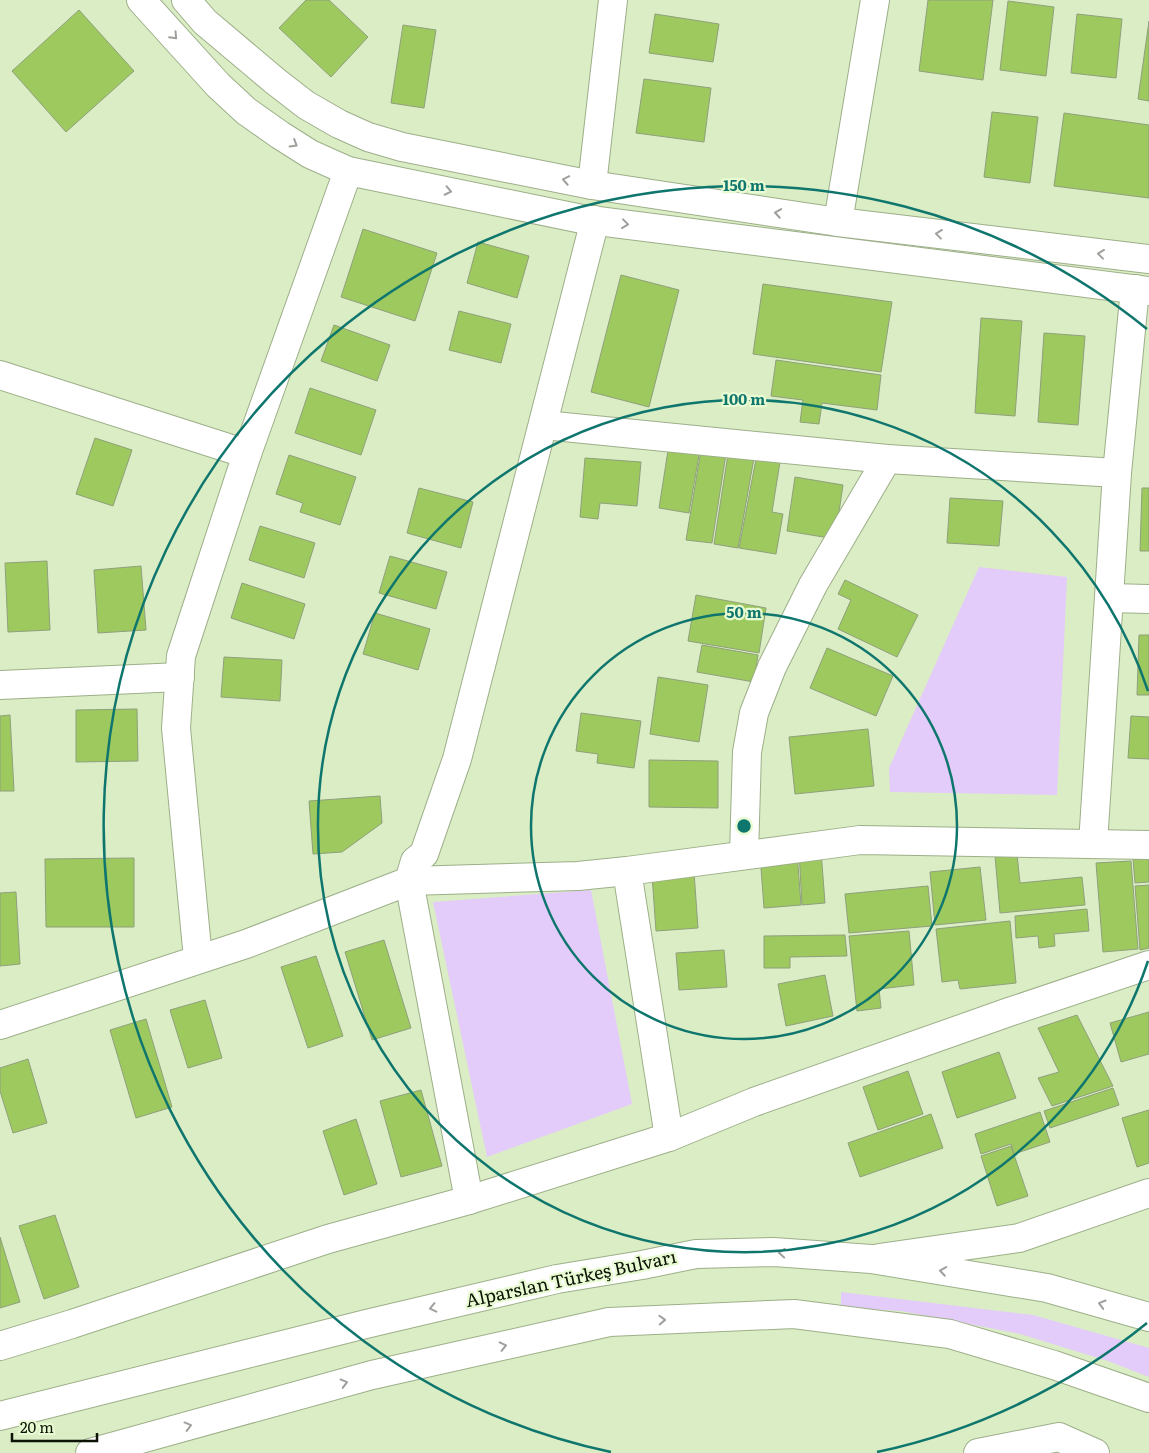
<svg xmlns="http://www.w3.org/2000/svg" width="1149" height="1453" viewBox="0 0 1149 1453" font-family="Literata,serif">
  <rect width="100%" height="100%" fill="#dbedc5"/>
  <g fill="#e3cbfa">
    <polygon points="979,567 1067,577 1057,795 890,792 889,768"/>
    <polygon points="591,890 632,1104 487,1157 433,902"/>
    <polygon points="841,1292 1033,1315 1149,1348 1149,1377 1108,1361 1020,1334 901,1311 841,1307"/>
  </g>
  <g fill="#9dc95f" stroke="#8fa07b">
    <polygon points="306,0 329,0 368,37 331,77 279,28"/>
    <polygon points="928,0 993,0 983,80 919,71"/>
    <polygon points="1008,1 1054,7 1046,76 1000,70"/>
    <polygon points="79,10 134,71 66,132 12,71"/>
    <polygon points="655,14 719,24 713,62 649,53"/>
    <polygon points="1077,14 1122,19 1116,78 1071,73"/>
    <polygon points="1149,21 1149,101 1138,99"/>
    <polygon points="403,25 436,30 424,108 391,103"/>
    <polygon points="644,79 711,88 704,142 636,133"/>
    <polygon points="992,112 1038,117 1030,183 984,177"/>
    <polygon points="1064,113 1149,125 1149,198 1054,186"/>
    <polygon points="363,229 437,253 415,321 341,297"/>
    <polygon points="478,242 529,256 517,298 467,283"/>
    <polygon points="621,275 679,290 649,407 591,392"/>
    <polygon points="763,284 892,302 881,372 753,354"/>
    <polygon points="459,311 511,324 501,363 449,350"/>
    <polygon points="981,318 1022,321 1015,416 975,413"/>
    <polygon points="334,325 390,345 377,381 321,361"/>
    <polygon points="1044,333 1085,336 1078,425 1038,422"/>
    <polygon points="776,360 881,375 877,410 822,403 819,424 800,422 803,400 771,396"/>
    <polygon points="310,388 376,410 361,455 295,433"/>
    <polygon points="95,438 132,450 113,506 76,494"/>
    <polygon points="669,444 700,449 689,513 659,508"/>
    <polygon points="701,450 726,454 712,543 686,540"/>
    <polygon points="728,454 754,458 738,548 714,544"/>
    <polygon points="289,455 356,477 340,525 300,512 303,503 276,494"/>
    <polygon points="585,458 641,462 637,506 600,503 598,519 580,517"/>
    <polygon points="756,459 780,462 772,512 783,514 776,554 739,548"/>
    <polygon points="795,477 843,485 835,539 787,531"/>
    <polygon points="419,488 473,502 461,548 407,533"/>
    <polygon points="1142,488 1149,488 1149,551 1140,551"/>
    <polygon points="950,498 1003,501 999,546 947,543"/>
    <polygon points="260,526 315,543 304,578 249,560"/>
    <polygon points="390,556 447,572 436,609 379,593"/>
    <polygon points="47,561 50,630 8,632 5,563"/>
    <polygon points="141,566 146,630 98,633 94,570"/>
    <polygon points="845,580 918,615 897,657 838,629 851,600 838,594"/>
    <polygon points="242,583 305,604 294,639 231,618"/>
    <polygon points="696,595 766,608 759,653 688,641"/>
    <polygon points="375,613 430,629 418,670 363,654"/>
    <polygon points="1139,635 1149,635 1149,695 1137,695"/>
    <polygon points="702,645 758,655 754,682 697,672"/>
    <polygon points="827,648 893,676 876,716 810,688"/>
    <polygon points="224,657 282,660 280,701 221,697"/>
    <polygon points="658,677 708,685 699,742 650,734"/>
    <polygon points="137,709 138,761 76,762 76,710"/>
    <polygon points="581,713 641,721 634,768 597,763 598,754 576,751"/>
    <polygon points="10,715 14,791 0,791 0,716"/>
    <polygon points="1131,716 1149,717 1149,759 1128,758"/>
    <polygon points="868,729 874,786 795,794 789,737"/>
    <polygon points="649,760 718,761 718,808 649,807"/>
    <polygon points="380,796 382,823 342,852 313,854 309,801"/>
    <polygon points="821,851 825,903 802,905 799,852"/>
    <polygon points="797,852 801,905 764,908 760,855"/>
    <polygon points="1017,854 1020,883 1082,877 1085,905 1000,913 995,856"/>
    <polygon points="134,858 134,927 46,927 45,859"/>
    <polygon points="1149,858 1149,882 1135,883 1133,859"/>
    <polygon points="1131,861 1138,949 1103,952 1096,863"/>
    <polygon points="980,867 986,920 935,925 930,872"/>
    <polygon points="694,872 698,928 656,931 652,875"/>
    <polygon points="1149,885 1149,948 1140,950 1135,886"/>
    <polygon points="928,886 932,926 849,933 845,894"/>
    <polygon points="16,892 20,964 0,966 0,893"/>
    <polygon points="1087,909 1089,931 1054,934 1055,946 1039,948 1038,936 1016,938 1015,916"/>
    <polygon points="1010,921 1016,983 960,989 958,980 942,982 936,929"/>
    <polygon points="909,931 914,985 879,989 881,1008 857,1011 849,936"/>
    <polygon points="845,935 847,956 790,957 790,968 764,968 764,936"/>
    <polygon points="384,940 411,1028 372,1040 345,952"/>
    <polygon points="724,950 727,987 679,990 676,953"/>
    <polygon points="316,956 343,1036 308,1048 281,967"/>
    <polygon points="825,975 833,1016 786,1026 778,984"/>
    <polygon points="205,1000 222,1058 188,1068 170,1010"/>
    <polygon points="1149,1012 1149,1054 1121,1062 1110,1023"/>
    <polygon points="1077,1015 1113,1086 1052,1106 1038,1078 1059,1072 1038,1028"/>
    <polygon points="146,1019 172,1107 136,1118 110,1030"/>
    <polygon points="999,1052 1016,1098 957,1118 942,1072"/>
    <polygon points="28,1059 47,1123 13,1133 0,1091 0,1068"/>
    <polygon points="908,1071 923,1114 878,1130 863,1087"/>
    <polygon points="1113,1088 1119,1105 1050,1128 1044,1111"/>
    <polygon points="421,1090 442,1166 401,1177 380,1101"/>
    <polygon points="1149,1110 1149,1163 1137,1167 1122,1118"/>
    <polygon points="1040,1112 1050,1142 1014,1154 1011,1144 981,1154 975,1134"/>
    <polygon points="931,1114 943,1148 860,1177 848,1143"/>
    <polygon points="356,1119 377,1184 344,1195 323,1131"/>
    <polygon points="1011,1146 1028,1196 997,1206 981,1156"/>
    <polygon points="55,1215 79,1287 44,1299 19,1226"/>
    <polygon points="0,1237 20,1302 0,1308"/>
  </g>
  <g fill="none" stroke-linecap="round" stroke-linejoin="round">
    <g stroke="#9daf89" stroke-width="30">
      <g id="minor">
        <polyline points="141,0 218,85 246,111 280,135 310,154 348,171 582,219 1149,291"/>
        <polyline points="186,0 205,22 275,81 306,105 339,124 368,137 402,147 592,185 838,222 1149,259"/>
        <polyline points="592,185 613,0"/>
        <polyline points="838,222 875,0"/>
        <polyline points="0,375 247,454"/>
        <polyline points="544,425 887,459 1117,473 1093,844"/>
        <polyline points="1117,473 1135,289"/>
        <polyline points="1109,598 1149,599"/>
        <polyline points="0,685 180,677"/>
        <polyline points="744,855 747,752 754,713 772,667 813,585 887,459"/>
        <polyline points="627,871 669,1137"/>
        <polyline points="198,959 176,728 181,656 247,454 348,171"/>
        <polyline points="0,1025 246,944 409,881 578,876 627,871 860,840 1149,845"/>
        <polyline points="469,1200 409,881 415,861 424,854 457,759 595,220"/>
        <polyline points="879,1258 1019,1238 1149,1193"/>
        <polyline points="0,1346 72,1324 328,1239 469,1200 669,1137 754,1102 1009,1012 1149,965"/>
        <polyline points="978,1453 1059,1437 1095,1453"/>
      </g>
    </g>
    <g stroke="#9daf89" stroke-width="30">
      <g id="major">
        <polyline points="0,1416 366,1324 557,1279 642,1265 696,1254 774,1252 871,1259 1047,1288 1149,1317"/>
        <polyline points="90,1453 372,1375 609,1322 794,1314 950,1334 1054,1365 1149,1398"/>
      </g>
    </g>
    <use href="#minor" stroke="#fff" stroke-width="28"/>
    <use href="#major" stroke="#fff" stroke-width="28"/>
  </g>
  <defs><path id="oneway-chevron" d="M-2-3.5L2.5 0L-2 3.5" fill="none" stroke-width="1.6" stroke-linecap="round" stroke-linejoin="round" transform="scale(1.25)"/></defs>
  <g stroke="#9ea19b">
    <use href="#oneway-chevron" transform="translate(174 36) rotate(47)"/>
    <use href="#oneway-chevron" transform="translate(294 144) rotate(31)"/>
    <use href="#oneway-chevron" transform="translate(566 180) rotate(-169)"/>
    <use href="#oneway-chevron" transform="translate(448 191) rotate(12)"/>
    <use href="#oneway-chevron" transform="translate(778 213) rotate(-171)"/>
    <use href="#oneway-chevron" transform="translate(625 224) rotate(7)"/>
    <use href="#oneway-chevron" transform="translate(939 234) rotate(-173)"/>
    <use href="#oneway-chevron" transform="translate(1101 254) rotate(-173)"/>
    <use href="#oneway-chevron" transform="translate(782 1253) rotate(-176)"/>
    <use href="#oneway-chevron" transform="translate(943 1271) rotate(-171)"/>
    <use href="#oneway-chevron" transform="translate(1102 1304) rotate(-164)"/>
    <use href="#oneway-chevron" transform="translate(433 1308) rotate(167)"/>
    <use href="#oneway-chevron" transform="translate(662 1320) rotate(-2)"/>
    <use href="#oneway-chevron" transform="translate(503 1346) rotate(-13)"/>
    <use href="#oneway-chevron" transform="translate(344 1383) rotate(-15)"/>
    <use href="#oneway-chevron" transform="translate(188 1426) rotate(-15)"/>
  </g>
  <g fill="none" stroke="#0f766e" stroke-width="2.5">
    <circle cx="744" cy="826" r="213"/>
    <path d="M1148 961A426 426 0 1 1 1148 691"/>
    <path d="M1147 1323A640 640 0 0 1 877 1452M611 1452A640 640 0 1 1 1147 329"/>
  </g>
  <g text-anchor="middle" stroke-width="4.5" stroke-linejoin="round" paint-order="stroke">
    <g font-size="18" fill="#0d1306" stroke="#e8fbd2">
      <text transform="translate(571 1279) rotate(-12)" y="6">Alparslan Türkeş Bulvarı</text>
    </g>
  </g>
  <circle cx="744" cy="826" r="8" fill="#0f766e" stroke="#e8fbd2" stroke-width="2.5"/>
  <g font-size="15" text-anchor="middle" font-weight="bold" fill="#0f766e" stroke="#e8fbd2" stroke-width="4.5" stroke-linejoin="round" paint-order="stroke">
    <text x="744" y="191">150 m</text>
    <text x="744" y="405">100 m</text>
    <text x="744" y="618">50 m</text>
  </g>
  <path d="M12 1433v8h85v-8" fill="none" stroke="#0d1306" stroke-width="2.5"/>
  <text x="20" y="1433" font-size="15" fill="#0d1306" stroke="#e8fbd2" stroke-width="4" paint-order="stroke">20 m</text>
</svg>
